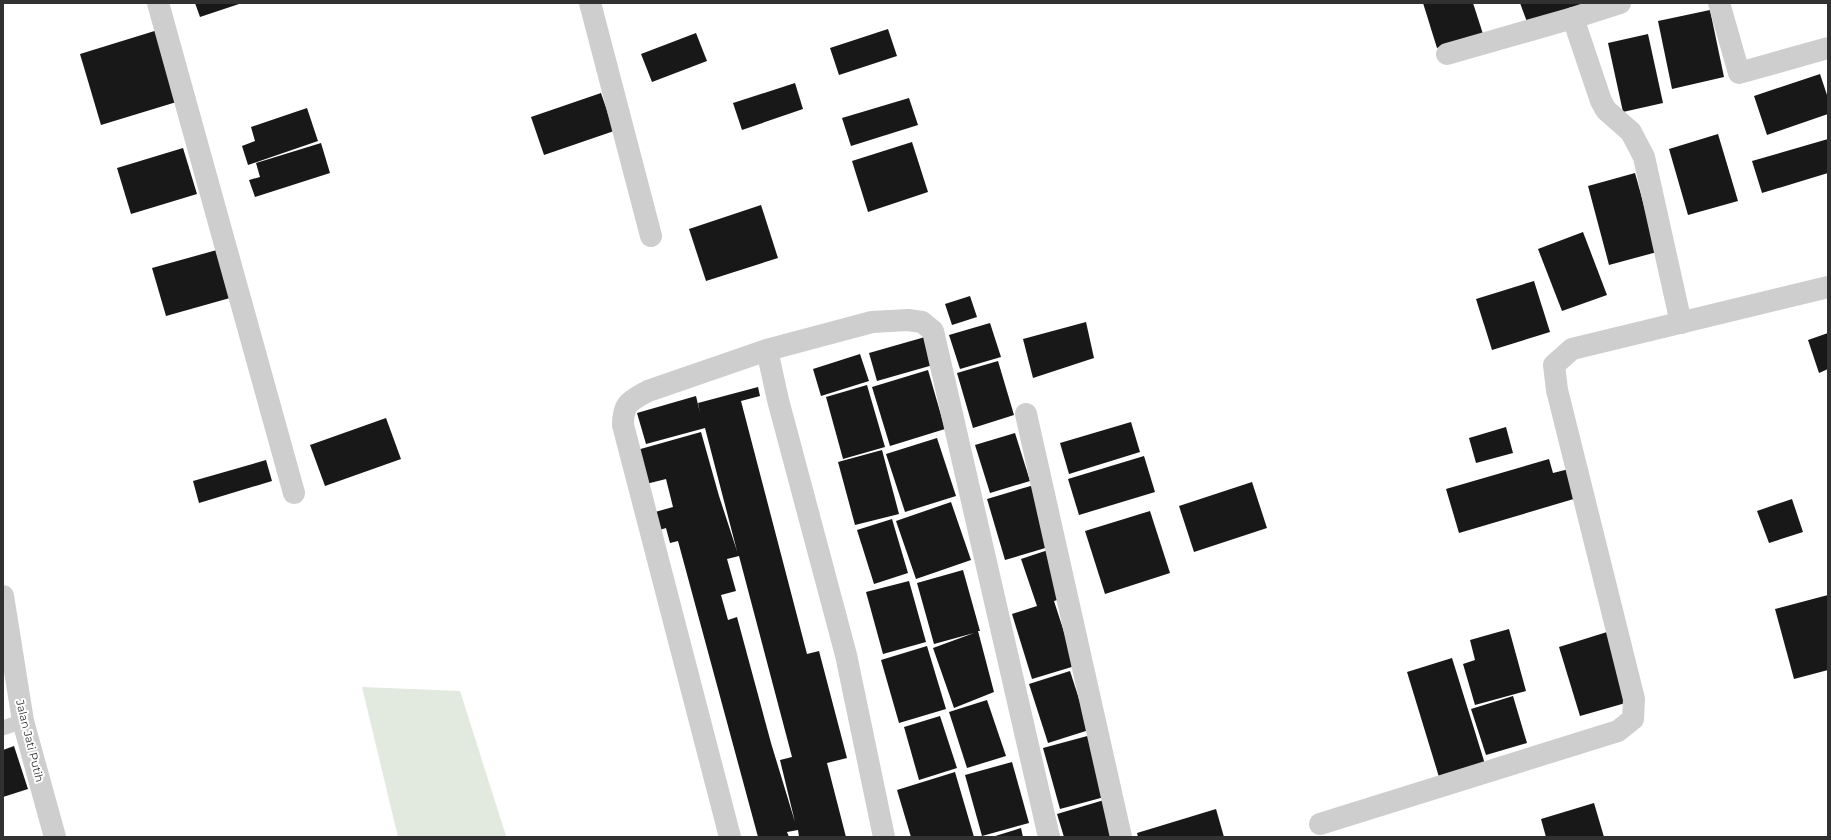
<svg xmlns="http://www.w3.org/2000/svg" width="1831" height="840" viewBox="0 0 1831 840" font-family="Montserrat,sans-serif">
  <rect width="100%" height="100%" fill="#fff"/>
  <polygon fill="#e2e9de" points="362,687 460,691 506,836 502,837 398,837"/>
  <g fill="#181818" fill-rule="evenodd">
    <polygon points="195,3 242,3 200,17"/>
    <polygon points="1423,3 1473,3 1483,34 1437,48"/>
    <polygon points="1520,3 1580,3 1581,5 1527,22"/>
    <polygon points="1710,10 1724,77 1672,89 1658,21"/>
    <polygon points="161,29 183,100 101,125 80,54"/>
    <polygon points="888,29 897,56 839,75 830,48"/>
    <polygon points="696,33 707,61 652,82 641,54"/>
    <polygon points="1648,34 1663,103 1623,112 1608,43"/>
    <polygon points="1820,74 1828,98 1828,114 1767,135 1754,96"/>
    <polygon points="795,83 803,109 742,130 733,103"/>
    <polygon points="601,93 614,131 544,155 531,117"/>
    <polygon points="909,98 918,125 851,146 842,118"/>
    <polygon points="307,108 318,141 248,165 242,146 255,141 251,127"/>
    <polygon points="1718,134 1738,201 1688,215 1669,149"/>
    <polygon points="1828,139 1828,173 1762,193 1752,161"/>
    <polygon points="912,142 928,192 868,212 852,161"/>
    <polygon points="321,143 330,173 255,197 249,180 260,177 256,163"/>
    <polygon points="183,148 197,194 131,214 117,168"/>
    <polygon points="1635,173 1657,252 1609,265 1588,186"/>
    <polygon points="761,205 778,258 706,281 689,229"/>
    <polygon points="1583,232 1607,295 1562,311 1538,249"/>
    <polygon points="224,248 237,296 166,316 152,268"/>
    <polygon points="1534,281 1550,332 1492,350 1476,299"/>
    <polygon points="970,296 977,317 952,325 945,304"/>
    <polygon points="1086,322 1094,358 1033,378 1023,339"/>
    <polygon points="990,323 1001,357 960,369 949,335"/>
    <polygon points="1828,333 1828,369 1819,373 1808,340"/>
    <polygon points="925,337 933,365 877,381 869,353"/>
    <polygon points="860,354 869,381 821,396 813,369"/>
    <polygon points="998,361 1014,415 973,428 957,373"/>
    <polygon points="928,370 945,429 890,446 872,387"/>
    <polygon points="867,385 885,447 843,459 826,397"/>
    <path d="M758,387L760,396L741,401L807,654L819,651L847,758L827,763L846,837H799L798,830L787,832L789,837H758L678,541L670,543L666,528L653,532L648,514L673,507L666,479L646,484L637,450L701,432L719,496L737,551L705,428L646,444L637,413L696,396L700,413L698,403ZM739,556L792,757L780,760L795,822L771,743L737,617L728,620L721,595L736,591L727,559Z"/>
    <polygon points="386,418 401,459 325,486 310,445"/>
    <polygon points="1131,422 1140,452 1069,474 1060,443"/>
    <polygon points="1506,427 1513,453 1476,463 1469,438"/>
    <polygon points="1015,433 1030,481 990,493 975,445"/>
    <polygon points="937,438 956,496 905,512 886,454"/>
    <polygon points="882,450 899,514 855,525 838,462"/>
    <polygon points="1144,456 1155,492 1079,515 1068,479"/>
    <polygon points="1549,459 1553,473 1569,469 1577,498 1459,533 1446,489"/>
    <polygon points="266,460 272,481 199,503 193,481"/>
    <polygon points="1252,482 1267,528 1194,552 1179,506"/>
    <polygon points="1034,485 1052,546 1005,560 987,499"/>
    <polygon points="1792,499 1803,532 1769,543 1757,511"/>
    <polygon points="951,502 971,560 916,579 896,521"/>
    <polygon points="1150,511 1170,573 1105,594 1085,531"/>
    <polygon points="892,519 908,573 874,584 857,530"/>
    <polygon points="1048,550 1064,598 1054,601 1075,666 1032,679 1012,614 1037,606 1021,559"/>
    <polygon points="963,570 980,631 978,631 994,692 954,708 933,648 974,633 934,644 917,583"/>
    <polygon points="909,581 926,642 883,654 866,592"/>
    <polygon points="1828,595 1828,670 1794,679 1775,609"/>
    <polygon points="1509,629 1526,691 1475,705 1463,664 1475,660 1470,640"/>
    <polygon points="1607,632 1629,702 1580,716 1559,647"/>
    <polygon points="927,646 946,709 899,723 881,660"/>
    <polygon points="1452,658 1485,764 1439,777 1407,672"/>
    <polygon points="1070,671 1089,730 1048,743 1029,684"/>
    <polygon points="1513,696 1527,743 1486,755 1471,709"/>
    <polygon points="987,700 1006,756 967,768 949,712"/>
    <polygon points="940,716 957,768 919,780 904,727"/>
    <polygon points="1091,735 1108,796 1060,809 1043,748"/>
    <polygon points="14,746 28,789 3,797 3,750"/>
    <polygon points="1012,762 1029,823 982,836 965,775"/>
    <polygon points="955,772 974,837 911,837 897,790"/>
    <polygon points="1104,800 1114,837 1064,837 1057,814"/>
    <polygon points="1594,803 1604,837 1546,837 1541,819"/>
    <polygon points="1216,809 1224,837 1138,837 1137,833"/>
    <polygon points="1021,828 1023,837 992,837"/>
  </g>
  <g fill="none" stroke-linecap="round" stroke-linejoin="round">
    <polyline stroke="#cecece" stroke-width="15" points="3,728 23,721"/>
    <g stroke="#cecece" stroke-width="22">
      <polyline points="158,3 294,493"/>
      <polyline points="590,3 651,236"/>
      <polyline points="1719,3 1739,73 1828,48"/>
      <polyline points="1573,18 1601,101 1606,110 1631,132 1644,157 1681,323"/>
      <polyline points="1447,54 1573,18 1620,3"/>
      <polyline points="767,350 778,400 846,655 884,837"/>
      <polyline points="1026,414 1121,837"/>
      <polyline points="3,596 23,721 55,837"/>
      <polyline points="1320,824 1618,731 1633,719 1634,699 1557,390 1554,365 1572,349 1828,287"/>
      <path d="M730,837L623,425C623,403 630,401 648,391L767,350L872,322L908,320L922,322L933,331L1049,837"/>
    </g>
  </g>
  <g text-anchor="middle" stroke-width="4" stroke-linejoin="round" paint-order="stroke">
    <g font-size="11" fill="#313131" stroke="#fff">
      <text transform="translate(30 741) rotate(76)" y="4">Jalan Jati Putih</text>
    </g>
  </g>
  <rect width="1831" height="840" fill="none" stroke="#313131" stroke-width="8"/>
</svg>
